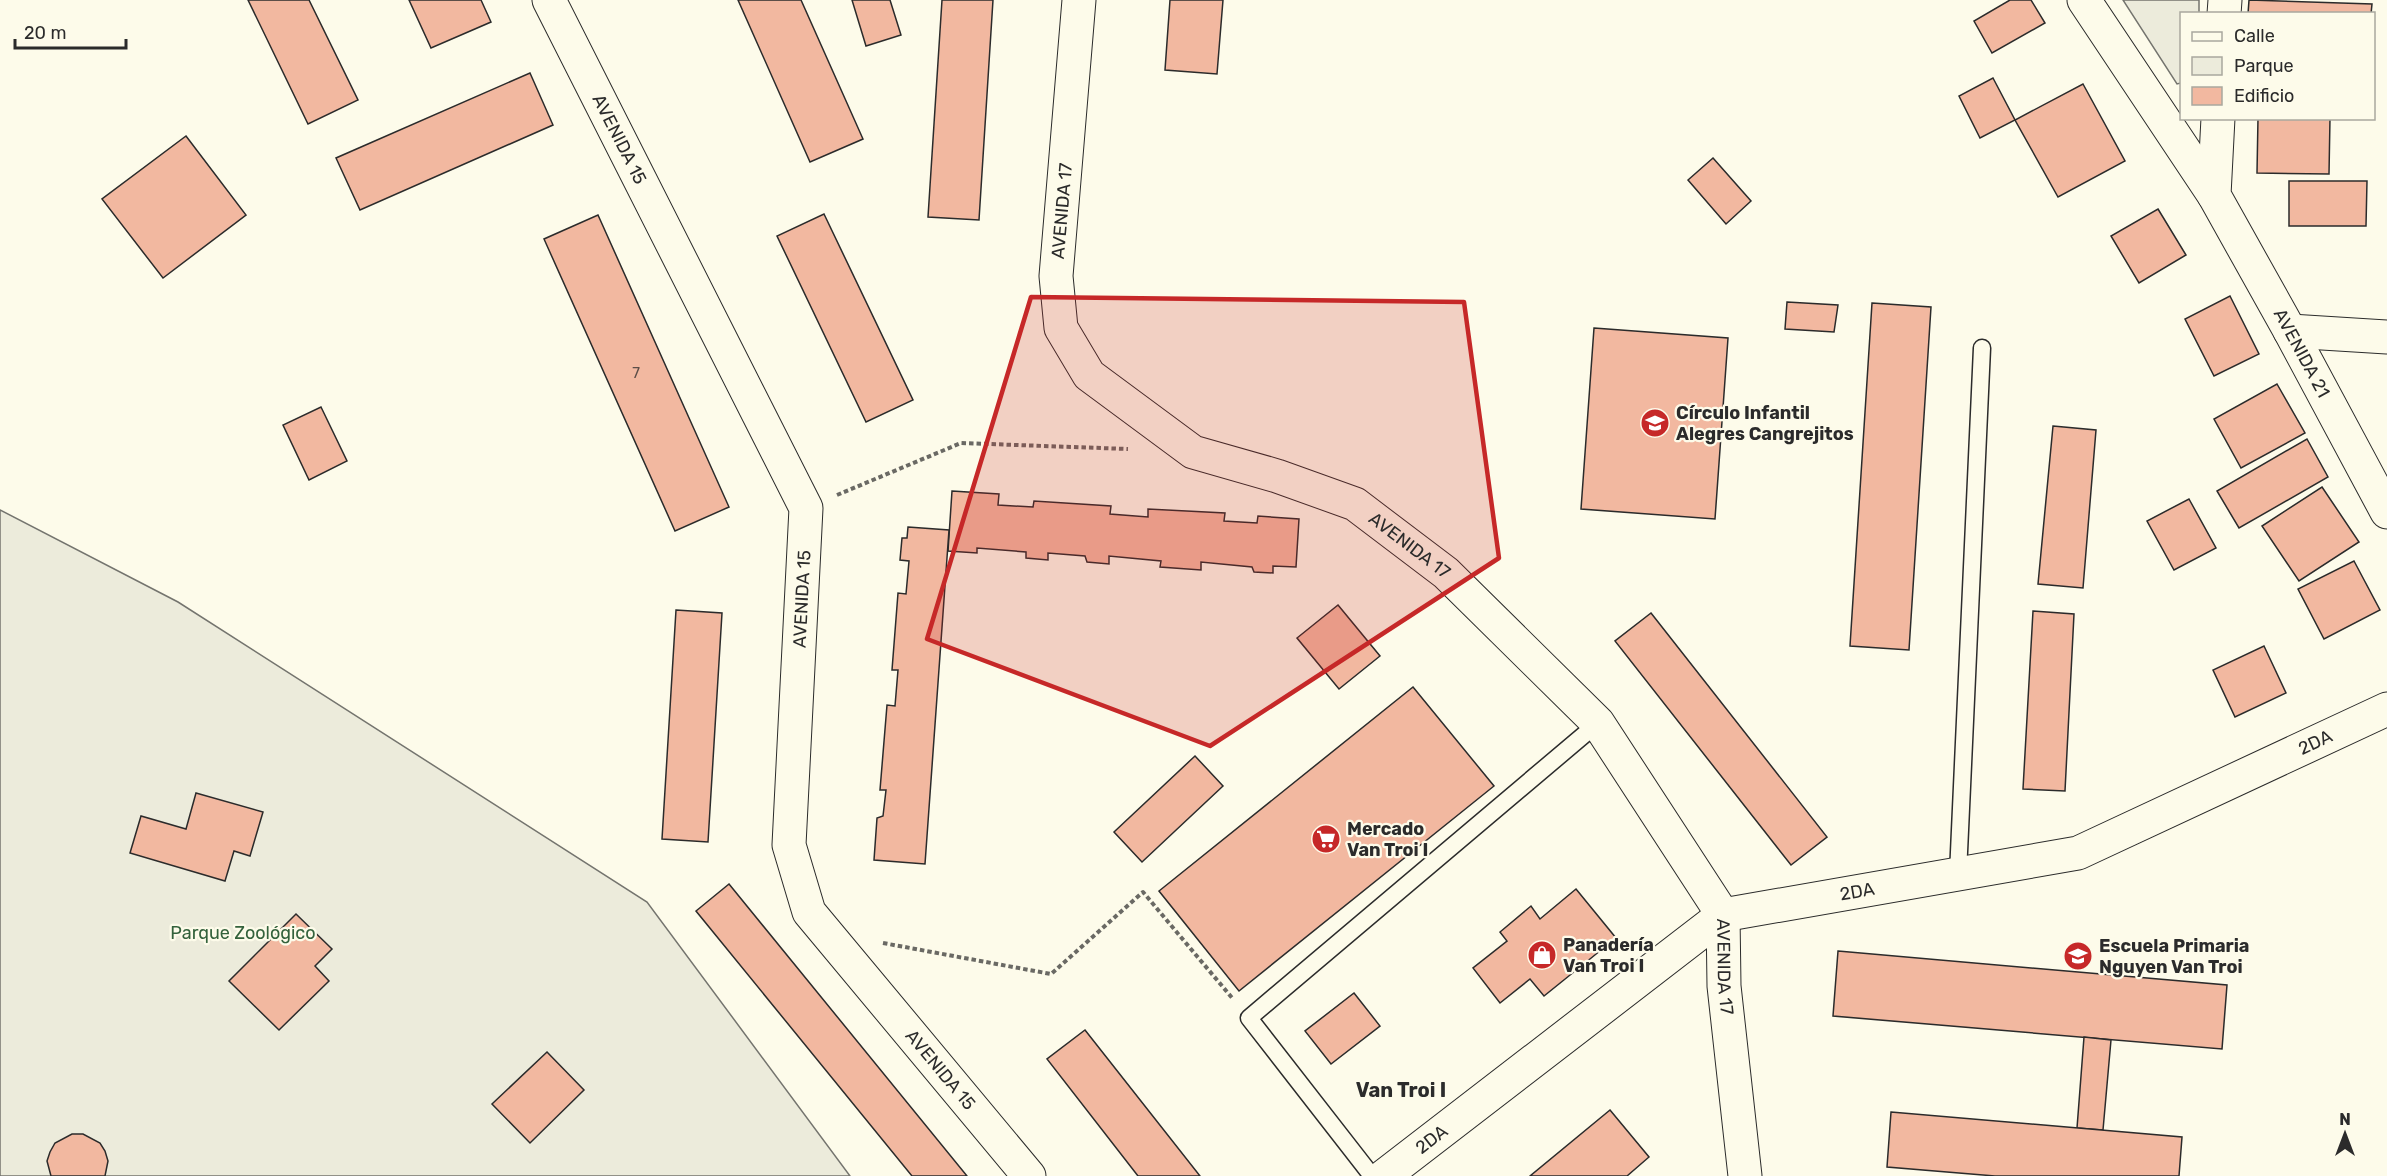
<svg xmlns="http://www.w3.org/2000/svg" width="2387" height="1176" viewBox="0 0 2387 1176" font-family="Rubik,sans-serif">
  <rect width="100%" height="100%" fill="#fdfbea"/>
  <g fill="#ecebdb" stroke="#74746e" stroke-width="1.5">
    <polygon points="2123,0 2199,0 2199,13 2182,14 2181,83 2177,84"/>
    <polygon points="0,510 178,602 647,902 850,1176 0,1176"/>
  </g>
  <g fill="#f2b8a0" stroke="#2b2b2b" stroke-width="1.5">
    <polygon points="248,0 309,0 358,100 308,124"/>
    <polygon points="409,0 481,0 491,22 431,48"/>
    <polygon points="738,0 801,0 863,139 810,162"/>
    <polygon points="852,0 890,0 901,35 866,46"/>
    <polygon points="942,0 993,0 979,220 928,217"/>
    <polygon points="1170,0 1223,0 1217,74 1165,70"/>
    <polygon points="2010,0 2031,0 2045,23 1992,53 1974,21"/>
    <polygon points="2249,0 2372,4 2371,14 2248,14"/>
    <polygon points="530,73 553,125 360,210 336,158"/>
    <polygon points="1993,78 2015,120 1980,138 1959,96"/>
    <polygon points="2083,84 2125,161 2058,197 2015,120"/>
    <polygon points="2258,118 2330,118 2329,174 2257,173"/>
    <polygon points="186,136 246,215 163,278 102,199"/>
    <polygon points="1713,158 1751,201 1726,224 1688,180"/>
    <polygon points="2289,181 2367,181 2366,226 2289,226"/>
    <polygon points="2158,209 2186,255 2139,283 2111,236"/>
    <polygon points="824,214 913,400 866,422 777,236"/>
    <polygon points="598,215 729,507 675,531 544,239"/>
    <polygon points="2230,296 2259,354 2214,376 2185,319"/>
    <polygon points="1787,302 1838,305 1834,332 1785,329"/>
    <polygon points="1872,303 1931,307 1909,650 1850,646"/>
    <polygon points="1594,328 1728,338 1715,519 1581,509"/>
    <polygon points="2277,384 2305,433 2241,468 2214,419"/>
    <polygon points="321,407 347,461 309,480 283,425"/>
    <polygon points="2053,426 2096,430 2083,588 2038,584"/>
    <polygon points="2307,439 2328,477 2239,528 2217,491"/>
    <polygon points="2322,487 2359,542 2299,581 2262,526"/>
    <polygon points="952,491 999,494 998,505 1033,507 1034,501 1111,506 1110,514 1148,517 1148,509 1225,513 1224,521 1257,523 1258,516 1299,519 1296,567 1273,566 1273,573 1254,572 1252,567 1201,562 1201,570 1160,567 1161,561 1109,556 1109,564 1087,562 1085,556 1048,553 1048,560 1026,558 1026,552 977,548 977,553 948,551"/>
    <polygon points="2189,499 2216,548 2174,570 2147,521"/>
    <polygon points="908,527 949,530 925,864 874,860 877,818 883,816 886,790 880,790 887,705 895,706 898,670 892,670 898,593 906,594 909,561 900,560 902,538 907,538"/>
    <polygon points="2354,561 2380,610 2324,639 2298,589"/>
    <polygon points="1338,605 1380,656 1339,689 1297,638"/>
    <polygon points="676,610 722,613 708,842 662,839"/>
    <polygon points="2033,611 2074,614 2065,791 2023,789"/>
    <polygon points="1651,613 1827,837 1791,865 1615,641"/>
    <polygon points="2264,646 2286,693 2235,717 2213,670"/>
    <polygon points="1413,687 1494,786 1239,991 1159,891"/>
    <polygon points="1195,756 1223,786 1142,862 1114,832"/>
    <polygon points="196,793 263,812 250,856 234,851 225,881 130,853 141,816 186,829"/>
    <polygon points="729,884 967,1176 912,1176 696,911"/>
    <polygon points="1576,889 1616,938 1544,996 1530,979 1500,1003 1473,968 1507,941 1500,932 1531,906 1540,919"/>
    <polygon points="296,914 332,949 315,966 329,981 279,1030 229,981"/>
    <polygon points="1838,951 2227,985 2222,1049 1833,1016"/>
    <polygon points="1354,993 1380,1026 1331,1064 1305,1031"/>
    <polygon points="1085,1030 1200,1176 1138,1176 1047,1059"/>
    <polygon points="2084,1037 2111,1040 2103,1130 2077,1128"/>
    <polygon points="547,1052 584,1090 530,1143 492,1104"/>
    <polygon points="1610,1110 1649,1157 1627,1176 1530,1176"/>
    <polygon points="1891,1112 2182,1137 2179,1176 1995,1176 1887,1167"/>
    <polygon points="72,1134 83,1134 100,1143 105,1151 108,1161 105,1176 51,1176 47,1161 50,1152 55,1143"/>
  </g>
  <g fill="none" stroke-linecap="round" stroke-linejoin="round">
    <g stroke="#2b2b2b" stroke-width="19">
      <g id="service">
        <polyline points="1958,874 1982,348"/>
        <polyline points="1372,1176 1249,1018 1598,723"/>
      </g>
    </g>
    <g stroke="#2b2b2b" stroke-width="35">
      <g id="minor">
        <path id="s1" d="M1079,0L1056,276L1061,328L1089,375L1193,452L1277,476L1355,504L1446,573L1598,723L1723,915L1724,986L1745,1176"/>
        <polyline points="2290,331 2387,337"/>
        <path id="s2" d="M1384,1176L1723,915L2078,853L2387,709"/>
      </g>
    </g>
    <g stroke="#2b2b2b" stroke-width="35">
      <g id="tertiary">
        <path id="s3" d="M549,0L806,508L789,845L809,912L1029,1176"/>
        <polyline points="2084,0 2214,195"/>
      </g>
    </g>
    <g stroke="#2b2b2b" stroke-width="35">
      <g id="secondary">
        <polyline points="2224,14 2225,0"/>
        <path id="s4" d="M2218,118L2214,195L2290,331L2387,512"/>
      </g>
    </g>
    <g stroke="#6a6964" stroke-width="4" stroke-dasharray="4.5 3" stroke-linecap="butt">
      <polyline points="837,495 961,443 1128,449"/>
      <polyline points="883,943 1051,974 1143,892 1233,999"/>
    </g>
    <use href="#service" stroke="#fdfbea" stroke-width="16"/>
    <use href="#minor" stroke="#fdfbea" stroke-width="33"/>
    <use href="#tertiary" stroke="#fdfbea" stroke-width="33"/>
    <use href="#secondary" stroke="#fdfbea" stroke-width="33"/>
  </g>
  <path fill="#c62828" fill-opacity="0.2" stroke="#c62828" stroke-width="4.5" stroke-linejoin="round" d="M1031,297L1464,302L1499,558L1210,746L927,639Z"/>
  <defs>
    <g id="school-disc" transform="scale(1.5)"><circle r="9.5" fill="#c62828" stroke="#fdfbea"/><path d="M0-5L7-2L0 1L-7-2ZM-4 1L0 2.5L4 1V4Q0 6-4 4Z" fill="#fff"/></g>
    <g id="supermarket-disc" transform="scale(1.5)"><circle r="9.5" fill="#c62828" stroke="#fdfbea"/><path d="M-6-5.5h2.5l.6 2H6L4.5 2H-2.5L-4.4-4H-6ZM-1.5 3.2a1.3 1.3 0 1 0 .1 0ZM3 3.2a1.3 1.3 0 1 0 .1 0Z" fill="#fff"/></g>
    <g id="shop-disc" transform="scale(1.5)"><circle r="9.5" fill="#c62828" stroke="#fdfbea"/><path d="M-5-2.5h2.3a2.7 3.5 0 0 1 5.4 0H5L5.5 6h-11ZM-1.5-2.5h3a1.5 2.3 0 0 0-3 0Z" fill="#fff"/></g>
  </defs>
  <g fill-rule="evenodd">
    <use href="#school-disc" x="1655" y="423"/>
    <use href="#supermarket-disc" x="1326" y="839"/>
    <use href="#shop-disc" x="1542" y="955"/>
    <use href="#school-disc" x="2078" y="956"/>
  </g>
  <g text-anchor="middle" stroke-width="4.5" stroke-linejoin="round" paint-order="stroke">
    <g font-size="15" fill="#5d4e48">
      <text x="636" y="378">7</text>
    </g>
    <g font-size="18" fill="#2b2b2b" stroke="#fdfbea">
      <text dy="6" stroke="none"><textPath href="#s3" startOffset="156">AVENIDA 15</textPath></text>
      <text transform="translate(1062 211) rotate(-85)" y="6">AVENIDA 17</text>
      <text dy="6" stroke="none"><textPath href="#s4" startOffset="258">AVENIDA 21</textPath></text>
      <text dy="6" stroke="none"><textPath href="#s1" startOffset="752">AVENIDA 17</textPath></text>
      <text transform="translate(802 599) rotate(-87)" y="6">AVENIDA 15</text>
      <text dy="6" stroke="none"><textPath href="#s2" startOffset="1050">2DA</textPath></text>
      <text dy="6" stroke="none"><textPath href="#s2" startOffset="564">2DA</textPath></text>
      <text dy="6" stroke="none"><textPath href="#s1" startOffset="1292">AVENIDA 17</textPath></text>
      <text dy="6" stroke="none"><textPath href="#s3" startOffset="1182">AVENIDA 15</textPath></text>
      <text dy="6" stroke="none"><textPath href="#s2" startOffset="60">2DA</textPath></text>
    </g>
    <g font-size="18" font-weight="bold" fill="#2b2b2b" stroke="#fdfbea" text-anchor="start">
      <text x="1676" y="419">Círculo Infantil<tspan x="1676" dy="21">Alegres Cangrejitos</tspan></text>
      <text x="1347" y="835">Mercado<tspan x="1347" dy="21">Van Troi I</tspan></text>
      <text x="1563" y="951">Panadería<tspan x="1563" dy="21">Van Troi I</tspan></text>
      <text x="2099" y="952">Escuela Primaria<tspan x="2099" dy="21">Nguyen Van Troi</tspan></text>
    </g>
    <g font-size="18" fill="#34623c" stroke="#fdfbea">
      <text x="243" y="939">Parque Zoológico</text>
    </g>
    <g font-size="20" font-weight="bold" fill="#2b2b2b" stroke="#fdfbea">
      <text x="1401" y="1097">Van Troi I</text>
    </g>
  </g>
  <rect x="2180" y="12" width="195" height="108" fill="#fdfbea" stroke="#a9a89e" stroke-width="1.5"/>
  <rect x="2192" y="32" width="30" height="9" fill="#fdfbea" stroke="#a9a89e" stroke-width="1.5"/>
  <text x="2234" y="42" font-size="18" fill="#2b2b2b">Calle</text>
  <rect x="2192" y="57" width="30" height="18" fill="#ecebdb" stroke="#a9a89e" stroke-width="1.5"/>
  <text x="2234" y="72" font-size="18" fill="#2b2b2b">Parque</text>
  <rect x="2192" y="87" width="30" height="18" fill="#f2b8a0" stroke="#a9a89e" stroke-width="1.5"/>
  <text x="2234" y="102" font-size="18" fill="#2b2b2b">Edificio</text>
  <g transform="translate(2345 1134)" stroke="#fdfbea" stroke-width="4.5" paint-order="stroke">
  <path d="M0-4.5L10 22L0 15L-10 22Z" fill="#2b2b2b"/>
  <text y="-9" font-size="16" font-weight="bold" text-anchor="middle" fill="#2b2b2b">N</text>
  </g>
  <path d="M15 39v9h111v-9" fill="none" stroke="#2b2b2b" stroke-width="3"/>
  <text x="24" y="39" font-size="18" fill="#2b2b2b" stroke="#fdfbea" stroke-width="4.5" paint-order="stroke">20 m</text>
</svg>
